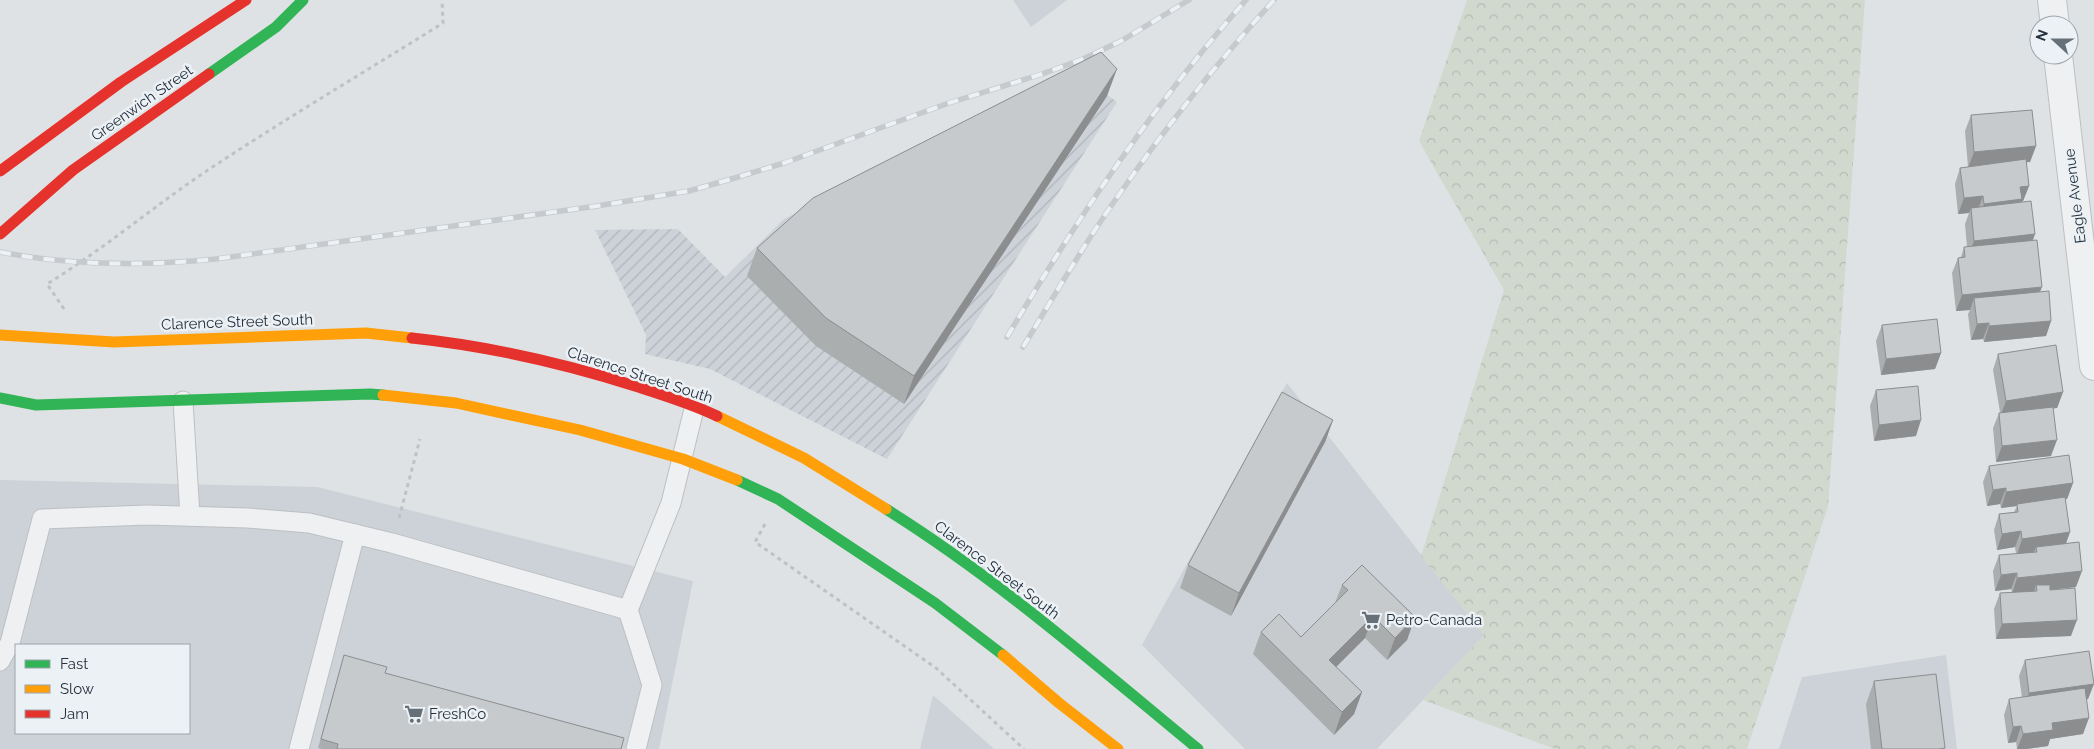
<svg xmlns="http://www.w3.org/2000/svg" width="2094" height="749" viewBox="0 0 2094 749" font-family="Raleway,sans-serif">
  <defs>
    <pattern id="industrial-furrows" width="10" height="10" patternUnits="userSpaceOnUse" patternTransform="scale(1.25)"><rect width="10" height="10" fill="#ccd2d8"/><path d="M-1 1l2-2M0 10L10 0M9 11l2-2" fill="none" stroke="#afb5ba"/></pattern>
    <pattern id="forest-crowns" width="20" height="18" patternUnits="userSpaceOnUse" patternTransform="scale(1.25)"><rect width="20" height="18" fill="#d1d9cf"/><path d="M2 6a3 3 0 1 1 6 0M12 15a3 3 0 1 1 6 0" fill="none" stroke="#b3bbb3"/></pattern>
  </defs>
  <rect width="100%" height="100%" fill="#dfe2e4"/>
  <g fill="#ccd2d8" fill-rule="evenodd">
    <polygon points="1013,0 1067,0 1031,27"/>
    <polygon points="1287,383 1484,635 1377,749 1245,749 1142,645"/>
    <path d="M0,480L317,487L693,581L659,749H0ZM16,645H189V733H16Z"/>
    <polygon points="1946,655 1957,749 1779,749 1802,677"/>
    <polygon points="933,695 994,749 920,749"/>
  </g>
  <polygon fill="url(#industrial-furrows)" points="1078,73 1117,102 887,459 710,369 645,354 646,335 595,230 678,229 725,277 784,219"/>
  <polygon fill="url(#forest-crowns)" points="1467,0 1865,0 1828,507 1747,749 1555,749 1423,700 1484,635 1421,556 1504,290 1419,141"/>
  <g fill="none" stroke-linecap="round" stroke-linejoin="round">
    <g stroke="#bdc0c2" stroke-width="21">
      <g id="lane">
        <polyline points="183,401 190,516"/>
        <polyline points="0,661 10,643 42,519 147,515 248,518 309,523 392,543 628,610"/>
        <polyline points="299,749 355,534"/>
        <polyline points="636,749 652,685 628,610 671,503 695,405"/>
      </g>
    </g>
    <g stroke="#bdc0c2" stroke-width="30">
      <g id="street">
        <polyline points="2052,0 2055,25"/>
        <polyline points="2058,55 2094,366"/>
      </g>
    </g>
    <g stroke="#bec2c5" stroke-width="3" stroke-dasharray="4 4" stroke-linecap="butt">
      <path d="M64,309L47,284C104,249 155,205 211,168C287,118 366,71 443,23L442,0"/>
      <polyline points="399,518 420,439"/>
      <polyline points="765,524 755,542 936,668 1024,749"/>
    </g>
    <use href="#lane" stroke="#eef0f2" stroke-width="19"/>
    <use href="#street" stroke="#eef0f2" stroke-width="28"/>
    <g stroke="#30b455" stroke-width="11">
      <polyline points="209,74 276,27 303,0"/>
      <polyline points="0,398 36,405 370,394 383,395"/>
      <polyline points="737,480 778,499 935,603 1003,655"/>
      <path d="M886,509C998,579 1097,666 1198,749"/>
    </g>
    <g stroke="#ff9f0a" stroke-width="11">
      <polyline points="0,335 114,342 366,333 412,338"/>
      <polyline points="383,395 456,403 580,430 683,459 737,480"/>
      <polyline points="717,416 804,458 886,509"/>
      <polyline points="1003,655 1059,703 1118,749"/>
    </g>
    <g stroke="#e5322d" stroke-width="11">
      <polyline points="0,171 121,82 246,0"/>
      <polyline points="0,234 73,170 209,74"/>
      <path d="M412,338C487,346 563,363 635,386C663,395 690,403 717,416"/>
    </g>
    <g stroke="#c7cacd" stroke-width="5.5">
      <g id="rail">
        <path d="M0,252C72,266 143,266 216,259L597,206L689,191L735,178L784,163L946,104L1042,74L1083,59L1121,41L1189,0"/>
        <path d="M1007,337C1078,217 1154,104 1246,0"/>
        <path d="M1023,347C1053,298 1082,247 1116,199C1164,129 1217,63 1274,0"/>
      </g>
    </g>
    <use href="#rail" stroke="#ecf1f5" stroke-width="4" stroke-dasharray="11" stroke-linecap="butt"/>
  </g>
  <g fill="#abaeaf">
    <polygon points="1107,96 904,404 816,346 747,276 757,248"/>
    <polygon points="1971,115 2036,146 2030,162 2026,162 2029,186 2023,201 2021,202 2035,234 2033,240 2040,292 2051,321 2046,336 1984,342 1983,339 1971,340 1968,314 1970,310 1956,311 1952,273 1958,258 1961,257 1964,247 1967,247 1965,224 1969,213 1958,214 1955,184 1960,168 1968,167 1965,131"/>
    <polygon points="1882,325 1941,353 1935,369 1881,375 1876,341"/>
    <polygon points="1998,354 2063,392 2057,408 2054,408 2051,456 1996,462 1993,428 1999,413 2000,412 1993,370"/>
    <polygon points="1876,390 1916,436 1874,441 1870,406"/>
    <polygon points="1333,420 1325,442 1231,616 1180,588 1188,565"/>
    <polygon points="1989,466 2073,483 2067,499 2065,499 2070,532 2066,544 2076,587 2051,590 2071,636 1996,639 1994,609 2000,593 2012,592 2011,589 1995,591 1993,571 1999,555 2016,554 2015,547 1997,550 1994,530 1999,514 2014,512 2017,506 2001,508 2000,504 1987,506 1983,482"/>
    <polygon points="1342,585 1415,617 1407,640 1387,660 1365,638 1336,667 1362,692 1354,714 1334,735 1253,654 1261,632 1301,637 1335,603"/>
    <polygon points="344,655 385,673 621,749 322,749 318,748"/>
    <polygon points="2025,660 2094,682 2088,699 2086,700 2083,734 2050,739 2048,746 2026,749 2017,749 2016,742 2008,743 2004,715 2009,699 2022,698 2019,676"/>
    <polygon points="1874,681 1945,748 1945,749 1871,749 1866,704"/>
  </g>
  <g fill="#8b8d8f">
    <polygon points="1117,69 1107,96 904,404 914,376"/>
    <polygon points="2036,146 2030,162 1968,168 1974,152"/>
    <polygon points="2029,186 2023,201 2021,202 2016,215 1979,220 1984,204 2020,187"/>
    <polygon points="1983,196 1977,212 1971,208 1969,213 1958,214 1964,198"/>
    <polygon points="2035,234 2029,250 1968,257 1974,241"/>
    <polygon points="2042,287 2036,302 1974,298 1970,310 1956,311 1962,295"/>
    <polygon points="2051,321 2046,336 1984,342 1989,326"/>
    <polygon points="1989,323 1983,339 1971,340 1977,324"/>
    <polygon points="1941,353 1935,369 1881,375 1886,359"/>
    <polygon points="2063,392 2057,408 2000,417 2006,401"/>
    <polygon points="1333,420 1325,442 1231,616 1239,593"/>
    <polygon points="1921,420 1916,436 1874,441 1879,425"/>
    <polygon points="2057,440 2051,456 1996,462 2002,446"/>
    <polygon points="2073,483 2067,499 2018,505 2017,504 2017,506 2001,508 2006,492"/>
    <polygon points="2006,488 2000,504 1987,506 1993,490"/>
    <polygon points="2021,531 2015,547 1997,550 2002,534"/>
    <polygon points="2070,532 2064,548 2036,547 2034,552 2017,555 2022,539"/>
    <polygon points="2082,571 2076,587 2037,591 2036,585 2034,592 2012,594 2017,578"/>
    <polygon points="2017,573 2011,589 1995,591 2001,575"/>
    <polygon points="1373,616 1365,638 1321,682 1329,660"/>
    <polygon points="1415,617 1407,640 1387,660 1395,638"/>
    <polygon points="2077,620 2071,636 1996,639 2002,624"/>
    <polygon points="2094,684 2088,699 2023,709 2029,693"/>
    <polygon points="1362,692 1354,714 1334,735 1342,712"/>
    <polygon points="2089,718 2083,734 2050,739 2048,746 2026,749 2017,749 2023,734 2052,723"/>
    <polygon points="2021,726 2016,742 2008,743 2013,727"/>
  </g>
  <g fill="#c7cacc" stroke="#8b8d8f">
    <polygon points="1101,52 1117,69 914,376 826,318 757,248 813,198"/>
    <polygon points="2032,110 2036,146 1974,152 1971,115"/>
    <polygon points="2026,159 2029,186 2020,187 2022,199 1984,204 1983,196 1964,198 1960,168"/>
    <polygon points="2031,201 2035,234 1974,241 1971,208"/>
    <polygon points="2037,240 2042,287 1962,295 1958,258 1965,257 1964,247"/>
    <polygon points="2049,291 2051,321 1989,326 1989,323 1977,324 1974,298"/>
    <polygon points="1937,319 1941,353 1886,359 1882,325"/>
    <polygon points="2056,345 2063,392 2006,401 1998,354"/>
    <polygon points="1918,386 1921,420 1879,425 1876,390"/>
    <polygon points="1282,392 1333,420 1239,593 1188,565"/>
    <polygon points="2053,407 2057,440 2002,446 1999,413"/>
    <polygon points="2069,455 2073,483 2006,492 2006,488 1993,490 1989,466"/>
    <polygon points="2065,497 2070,532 2022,539 2021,531 2002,534 1999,514 2018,512 2017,504"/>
    <polygon points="2079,542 2082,571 2017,578 2017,573 2001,575 1999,555 2037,552 2036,547"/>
    <polygon points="1362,565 1415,617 1395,638 1373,616 1329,660 1362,692 1342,712 1261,632 1279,614 1301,637 1348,590 1342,585"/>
    <polygon points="2036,585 2050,585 2050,590 2075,588 2077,620 2002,624 2000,593 2037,591"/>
    <polygon points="2089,651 2094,684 2029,693 2025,660"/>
    <polygon points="344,655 387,667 385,673 624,738 621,749 337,749 338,744 321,739"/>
    <polygon points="1936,674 1945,748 1939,749 1882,749 1874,681"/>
    <polygon points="2085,688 2089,718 2052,723 2053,730 2023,734 2021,726 2013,727 2009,699"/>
  </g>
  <defs>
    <g id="supermarket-bare" transform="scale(1.5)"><path d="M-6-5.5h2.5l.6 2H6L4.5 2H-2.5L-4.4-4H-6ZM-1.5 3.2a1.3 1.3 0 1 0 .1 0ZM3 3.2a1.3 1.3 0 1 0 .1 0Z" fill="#667078" stroke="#ecf1f5" stroke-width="2.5" paint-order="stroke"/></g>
  </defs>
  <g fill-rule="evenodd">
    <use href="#supermarket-bare" x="1371" y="620"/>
    <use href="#supermarket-bare" x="414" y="714"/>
  </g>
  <g text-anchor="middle" stroke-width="5" stroke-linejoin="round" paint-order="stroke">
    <g font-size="15" fill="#25323e" stroke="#ecf1f5">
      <text transform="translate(142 103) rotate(-35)" y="5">Greenwich Street</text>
      <text transform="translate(2075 196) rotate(-97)" y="5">Eagle Avenue</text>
      <text transform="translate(237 322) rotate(-2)" y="5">Clarence Street South</text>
      <text transform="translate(640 375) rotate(18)" y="5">Clarence Street South</text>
      <text transform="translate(997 570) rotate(37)" y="5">Clarence Street South</text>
    </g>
    <g font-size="15" fill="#25323e" stroke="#ecf1f5" text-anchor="start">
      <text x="1386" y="625">Petro-Canada</text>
      <text x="429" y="719">FreshCo</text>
    </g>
  </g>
  <rect x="15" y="644" width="175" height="90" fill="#ecf1f5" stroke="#9ca5ac"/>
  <rect x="25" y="660" width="25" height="8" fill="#30b455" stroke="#9ca5ac"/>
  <text x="60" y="669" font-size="15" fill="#25323e">Fast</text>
  <rect x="25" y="685" width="25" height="8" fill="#ff9f0a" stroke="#9ca5ac"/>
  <text x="60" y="694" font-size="15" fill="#25323e">Slow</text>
  <rect x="25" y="710" width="25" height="8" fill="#e5322d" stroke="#9ca5ac"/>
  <text x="60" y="719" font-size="15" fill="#25323e">Jam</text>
  <g transform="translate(2054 40) rotate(291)"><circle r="24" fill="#ecf1f5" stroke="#9ca5ac"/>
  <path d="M0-4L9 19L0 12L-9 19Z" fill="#667078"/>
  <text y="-8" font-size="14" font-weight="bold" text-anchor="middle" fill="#25323e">N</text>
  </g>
</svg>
